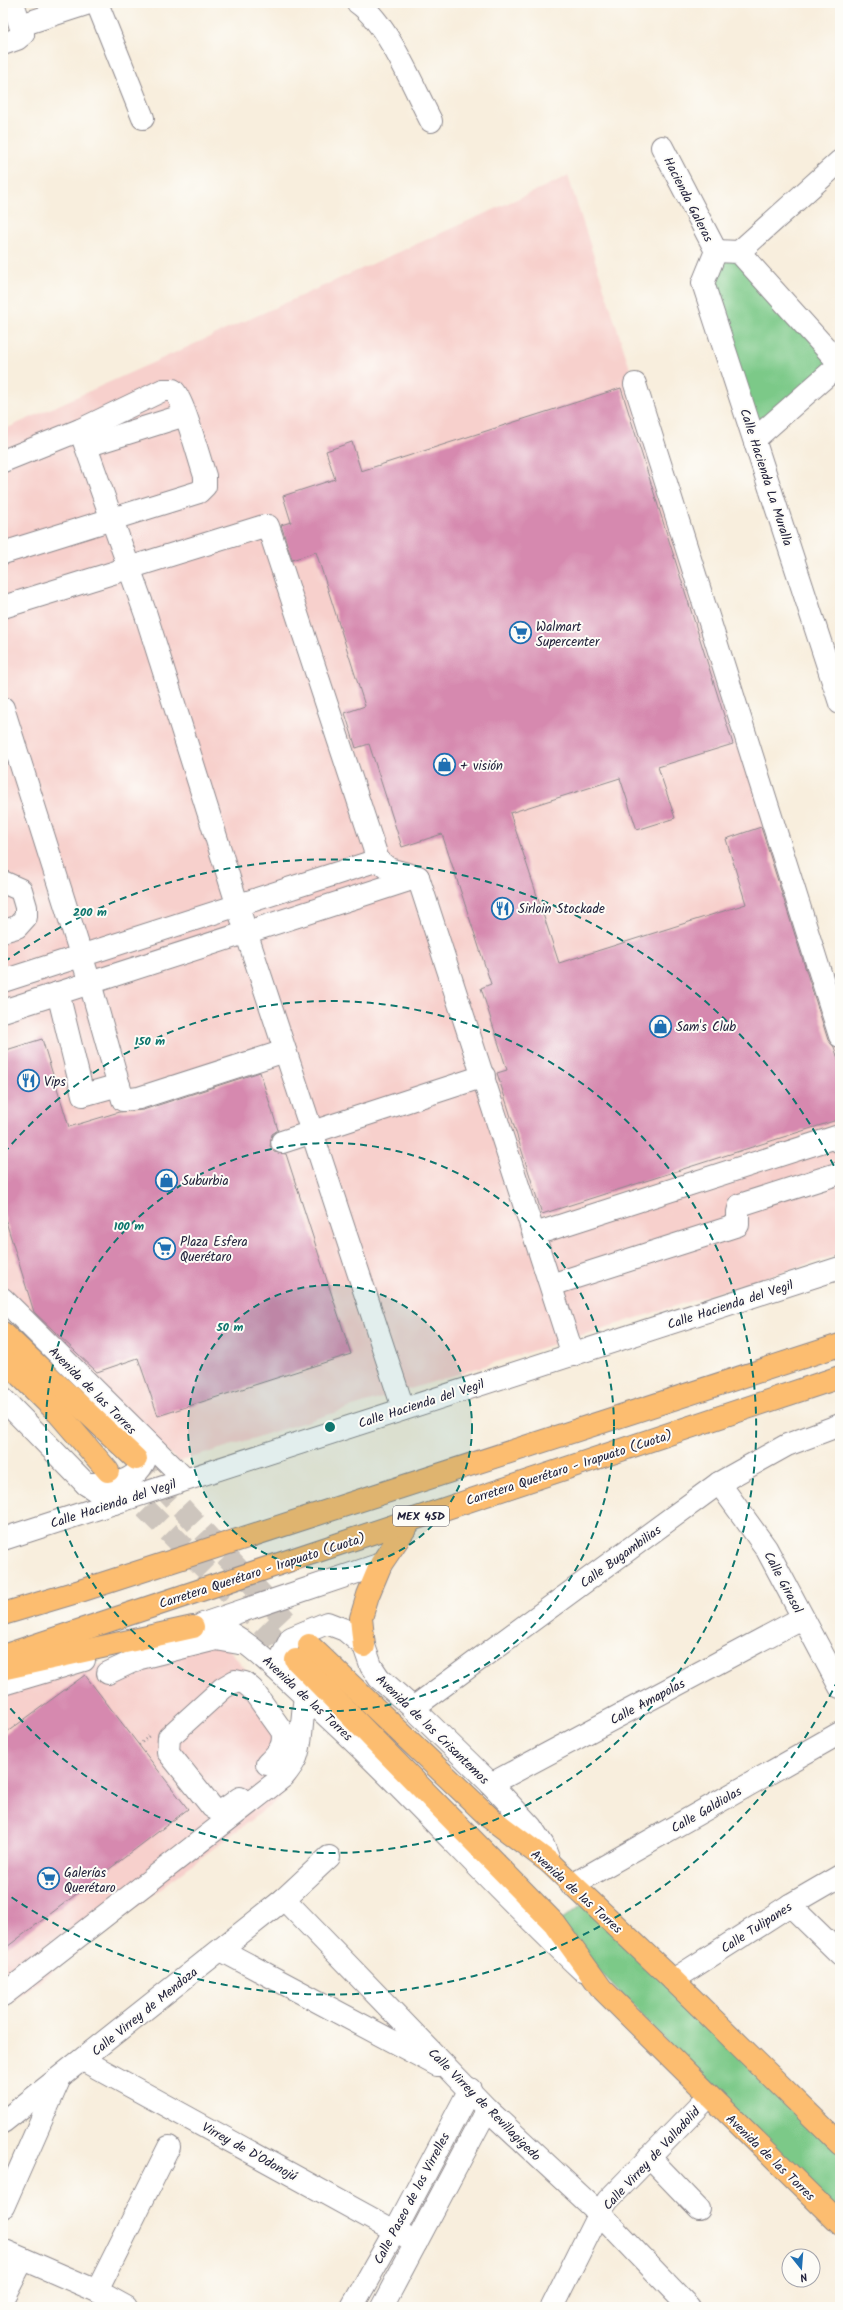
<svg xmlns="http://www.w3.org/2000/svg" width="843" height="2310" font-family="Kalam,sans-serif">
  <rect width="100%" height="100%" fill="#fdfcf7"/>
  <filter id="ink" filterUnits="userSpaceOnUse"><feTurbulence type="fractalNoise" baseFrequency=".025" numOctaves="2"/><feDisplacementMap in="SourceGraphic" scale="8" xChannelSelector="R" yChannelSelector="G"/><feConvolveMatrix kernelMatrix="1 2 1 2 8 2 1 2 1" color-interpolation-filters="sRGB"/></filter>
  <filter id="wash" filterUnits="userSpaceOnUse"><feTurbulence type="fractalNoise" baseFrequency=".012" numOctaves="4" result="noise"/><feDisplacementMap in="SourceGraphic" scale="16" xChannelSelector="R" yChannelSelector="G"/><feGaussianBlur stdDeviation="0.9" result="paint"/><feColorMatrix in="noise" values="0 0 0 0 0 0 0 0 0 0 0 0 0 0 0 0 0 1.4 0 .05"/><feComposite in="paint" operator="in"/></filter>
  <g filter="url(#wash)">
    <rect width="100%" height="100%" fill="#f8eedd"/>
    <g fill="#f7d0cc">
      <polygon points="568,176 840,1021 840,1254 178,1462 28,1314 3,1285 3,430"/>
      <polygon points="214,1631 282,1714 297,1769 280,1798 3,2008 3,1693"/>
    </g>
    <g fill="#7cc988" stroke="#4f7662">
      <polygon points="716,251 739,252 840,364 755,439 703,283"/>
      <polygon points="589,1900 840,2144 840,2224 555,1924"/>
    </g>
    <g id="blocks">
      <g fill="#d689af">
        <polygon points="621,388 733,744 658,767 675,818 637,830 620,778 510,813 559,963 746,904 726,839 761,827 828,1040 834,1047 840,1064 840,1119 542,1214 497,1073 507,1070 481,988 491,984 442,834 402,847 369,744 356,748 345,713 365,706 316,552 292,560 281,525 291,522 283,496 335,479 326,451 352,442 361,471"/>
        <polygon points="42,1039 69,1127 119,1112 143,1110 260,1072 278,1130 272,1134 270,1146 274,1152 286,1154 351,1354 158,1416 138,1358 97,1372 34,1312 3,1212 3,1051"/>
        <polygon points="85,1675 188,1809 3,1950 3,1735"/>
      </g>
    </g>
  </g>
  <g filter="url(#ink)">
    <use href="#blocks" fill-opacity="0" stroke="#8d888c" stroke-width="1"/>
    <g fill="none" stroke-linecap="round" stroke-linejoin="round">
      <g stroke="#cdc5bd" stroke-width="22" stroke-dasharray="22 11" stroke-linecap="butt">
        <polyline points="136,1459 309,1645"/>
        <polyline points="122,1485 296,1660"/>
      </g>
      <defs>
        <g id="minor">
          <polyline points="97,3 143,118"/>
          <path d="M358,3C388,24 414,88 431,121"/>
          <polyline points="21,25 89,3"/>
          <polyline points="3,44 17,39 23,34 13,3"/>
          <polyline points="662,147 716,251"/>
          <polyline points="716,251 703,283 840,703"/>
          <polyline points="716,251 739,252 840,364 755,439"/>
          <polyline points="739,252 840,161"/>
          <polyline points="635,384 840,1036"/>
          <polyline points="80,430 146,615 246,932 403,1408"/>
          <polyline points="86,446 185,415"/>
          <path d="M3,461L80,430L163,390H173C183,397 199,459 205,476V486L199,492L3,553"/>
          <polyline points="3,607 264,526 268,526 378,860"/>
          <polyline points="3,708 90,983 123,1100 139,1098 285,1051"/>
          <polyline points="3,882 21,890 26,907 26,917 17,927 3,931"/>
          <polyline points="3,981 378,860 389,869 418,877 573,1355"/>
          <polyline points="58,993 83,1095 119,1085"/>
          <polyline points="3,1011 418,877"/>
          <polyline points="282,1142 484,1076"/>
          <polyline points="535,1234 836,1137 840,1142"/>
          <polyline points="551,1285 738,1225 738,1212 740,1205 840,1173"/>
          <polyline points="3,1299 185,1479"/>
          <polyline points="3,1399 86,1484 114,1503"/>
          <polyline points="719,1483 766,1548 840,1687"/>
          <path d="M86,1484C120,1484 141,1483 150,1446"/>
          <polyline points="3,1539 840,1268"/>
          <path d="M210,1623C250,1639 275,1670 307,1698C403,1784 488,1882 582,1970"/>
          <polyline points="203,1624 381,1564"/>
          <polyline points="276,1669 291,1638 327,1623 345,1630 364,1646 371,1666 379,1678 413,1708 491,1784 531,1827 543,1845 550,1863"/>
          <polyline points="108,1673 140,1658 216,1639 239,1643"/>
          <polyline points="3,1684 84,1660"/>
          <polyline points="413,1708 719,1483 787,1445 840,1425"/>
          <polyline points="491,1784 802,1618"/>
          <path d="M240,1798C231,1804 222,1815 212,1807L168,1752L169,1737L223,1688L235,1681L245,1683L252,1689L282,1731C286,1746 277,1754 267,1764"/>
          <polyline points="572,1885 840,1733"/>
          <polyline points="284,1899 487,2109 599,2213 689,2307"/>
          <polyline points="790,1905 840,1954"/>
          <polyline points="221,1950 437,2065"/>
          <polyline points="673,1980 790,1905 840,1876"/>
          <path d="M3,1995L284,1776C288,1771 292,1766 295,1760C302,1746 302,1714 305,1697"/>
          <polyline points="83,2060 416,2243"/>
          <polyline points="3,2122 284,1899 329,1857"/>
          <polyline points="649,2157 699,2209"/>
          <polyline points="3,2207 59,2080"/>
          <polyline points="3,2250 97,2291 126,2307"/>
          <polyline points="97,2291 169,2147"/>
          <polyline points="3,2298 23,2259"/>
          <polyline points="352,2307 395,2231 470,2089"/>
          <polyline points="382,2307 487,2109"/>
          <polyline points="552,2307 599,2213 608,2200 709,2096"/>
        </g>
        <g id="major">
          <polyline points="3,1333 136,1459"/>
          <polyline points="3,1359 59,1414 108,1471"/>
          <polyline points="309,1645 490,1818 550,1863 673,1980 840,2144"/>
          <polyline points="296,1660 555,1924 601,1988 840,2224"/>
        </g>
        <g id="highway">
          <polyline points="3,1614 80,1591 840,1345"/>
          <polyline points="364,1646 361,1618 368,1595 381,1564 411,1520"/>
          <polyline points="3,1656 840,1377"/>
          <polyline points="6,1668 193,1627"/>
        </g>
      </defs>
      <use href="#minor" stroke="#8d888c" stroke-width="24"/>
      <use href="#major" stroke="#8d888c" stroke-width="24"/>
      <use href="#highway" stroke="#8d888c" stroke-width="24"/>
      <polyline stroke="#8d888c" stroke-width="2.5" stroke-dasharray="1 3" stroke-linecap="butt" points="139,1745 149,1736"/>
      <use href="#minor" stroke="#fff" stroke-width="22"/>
      <use href="#major" stroke="#fcbd6f" stroke-width="22"/>
      <use href="#highway" stroke="#fcbd6f" stroke-width="22"/>
    </g>
  </g>
  <circle cx="330" cy="1427" r="142" fill="#0f766e" fill-opacity=".12"/>
  <g fill="none" stroke="#0f766e" stroke-width="2" stroke-dasharray="7 5">
    <circle cx="330" cy="1427" r="142"/>
    <circle cx="330" cy="1427" r="284"/>
    <path d="M4 1153A426 426 0 1 1 4 1701"/>
    <path d="M838 1680A568 568 0 0 1 4 1892M4 962A568 568 0 0 1 838 1174"/>
  </g>
  <defs>
    <symbol id="supermarket-ring" viewBox="-11 -11 22 22"><circle r="9.5" fill="#fdfcf7" stroke="#1f6fb2" stroke-width="1.5"/><path d="M-6-5.5h2.5l.6 2H6L4.5 2H-2.5L-4.4-4H-6ZM-1.5 3.2a1.3 1.3 0 1 0 .1 0ZM3 3.2a1.3 1.3 0 1 0 .1 0Z" fill="#1f6fb2"/></symbol>
    <symbol id="shop-ring" viewBox="-11 -11 22 22"><circle r="9.5" fill="#fdfcf7" stroke="#1f6fb2" stroke-width="1.5"/><path d="M-5-2.5h2.3a2.7 3.5 0 0 1 5.4 0H5L5.5 6h-11ZM-1.5-2.5h3a1.5 2.3 0 0 0-3 0Z" fill="#1f6fb2"/></symbol>
    <symbol id="restaurant-ring" viewBox="-11 -11 22 22"><circle r="9.5" fill="#fdfcf7" stroke="#1f6fb2" stroke-width="1.5"/><path d="M-5-6h1v4h1v-4h1v4h1v-4h1v5L-1.5 .5V6h-2V.5L-5-1ZM5-6V6H3V1.5H1.5Q1.5-4 5-6Z" fill="#1f6fb2"/></symbol>
  </defs>
  <g fill-rule="evenodd">
    <use href="#supermarket-ring" x="508" y="620" width="25" height="25"/>
    <use href="#shop-ring" x="432" y="752" width="25" height="25"/>
    <use href="#restaurant-ring" x="490" y="896" width="25" height="25"/>
    <use href="#shop-ring" x="648" y="1014" width="25" height="25"/>
    <use href="#restaurant-ring" x="16" y="1068" width="25" height="25"/>
    <use href="#shop-ring" x="154" y="1168" width="25" height="25"/>
    <use href="#supermarket-ring" x="152" y="1236" width="25" height="25"/>
    <use href="#supermarket-ring" x="36" y="1866" width="25" height="25"/>
  </g>
  <g text-anchor="middle" stroke-width="4" stroke-linejoin="round" paint-order="stroke">
    <rect fill="#fdfcf7" stroke="#646373" stroke-width="1" x="393" y="1506" width="56" height="20" rx="3"/>
    <g font-size="12" font-weight="bold" fill="#22223b">
      <text x="421" y="1520">MEX 45D</text>
    </g>
    <g font-size="13" fill="#22223b" stroke="#fdfcf7">
      <text transform="translate(689 199) rotate(63)" y="5">Hacienda Galeras</text>
      <text transform="translate(767 477) rotate(72)" y="5">Calle Hacienda La Muralla</text>
      <text transform="translate(730 1304) rotate(-18)" y="5">Calle Hacienda del Vegil</text>
      <text transform="translate(93 1390) rotate(45)" y="5">Avenida de las Torres</text>
      <text transform="translate(421 1403) rotate(-18)" y="5">Calle Hacienda del Vegil</text>
      <text transform="translate(569 1467) rotate(-18)" y="5">Carretera Querétaro - Irapuato (Cuota)</text>
      <text transform="translate(113 1503) rotate(-18)" y="5">Calle Hacienda del Vegil</text>
      <text transform="translate(620 1556) rotate(-36)" y="5">Calle Bugambilias</text>
      <text transform="translate(262 1570) rotate(-18)" y="5">Carretera Querétaro - Irapuato (Cuota)</text>
      <text transform="translate(784 1582) rotate(62)" y="5">Calle Girasol</text>
      <text transform="translate(308 1698) rotate(43)" y="5">Avenida de las Torres</text>
      <text transform="translate(647 1701) rotate(-28)" y="5">Calle Amapolas</text>
      <text transform="translate(433 1729) rotate(44)" y="5">Avenida de los Crisantemos</text>
      <text transform="translate(706 1809) rotate(-30)" y="5">Calle Galdiolas</text>
      <text transform="translate(577 1891) rotate(42)" y="5">Avenida de las Torres</text>
      <text transform="translate(756 1927) rotate(-33)" y="5">Calle Tulipanes</text>
      <text transform="translate(144 2011) rotate(-39)" y="5">Calle Virrey de Mendoza</text>
      <text transform="translate(485 2104) rotate(45)" y="5">Calle Virrey de Revillagigedo</text>
      <text transform="translate(250 2151) rotate(29)" y="5">Virrey de D'Odonojú</text>
      <text transform="translate(771 2157) rotate(44)" y="5">Avenida de las Torres</text>
      <text transform="translate(651 2158) rotate(-47)" y="5">Calle Virrey de Valladolid</text>
      <text transform="translate(411 2198) rotate(-62)" y="5">Calle Paseo de los Virrelles</text>
    </g>
    <g font-size="13" fill="#22223b" stroke="#fdfcf7" text-anchor="start">
      <text x="536" y="631">Walmart<tspan x="536" dy="15">Supercenter</tspan></text>
      <text x="460" y="770">+ visión</text>
      <text x="518" y="913">Sirloin Stockade</text>
      <text x="676" y="1031">Sam's Club</text>
      <text x="44" y="1086">Vips</text>
      <text x="182" y="1185">Suburbia</text>
      <text x="180" y="1246">Plaza Esfera<tspan x="180" dy="15">Querétaro</tspan></text>
      <text x="64" y="1877">Galerías<tspan x="64" dy="15">Querétaro</tspan></text>
    </g>
  </g>
  <circle cx="330" cy="1427" r="6" fill="#0f766e" stroke="#fdfcf7" stroke-width="2"/>
  <g font-size="12" text-anchor="middle" font-weight="bold" fill="#0f766e" stroke="#fdfcf7" stroke-width="4" stroke-linejoin="round" paint-order="stroke">
    <text x="90" y="916">200 m</text>
    <text x="150" y="1045">150 m</text>
    <text x="129" y="1230">100 m</text>
    <text x="230" y="1331">50 m</text>
  </g>
  <rect width="843" height="2310" fill="none" stroke="#fdfcf7" stroke-width="16"/>
  <g transform="translate(801 2268) rotate(163)"><circle r="19" fill="#fdfcf7" stroke="#a5a5ac"/>
  <path d="M0-3L7 15L0 10L-7 15Z" fill="#1f6fb2"/>
  <text y="-6" font-size="11" font-weight="bold" text-anchor="middle" fill="#22223b">N</text>
  </g>
</svg>
